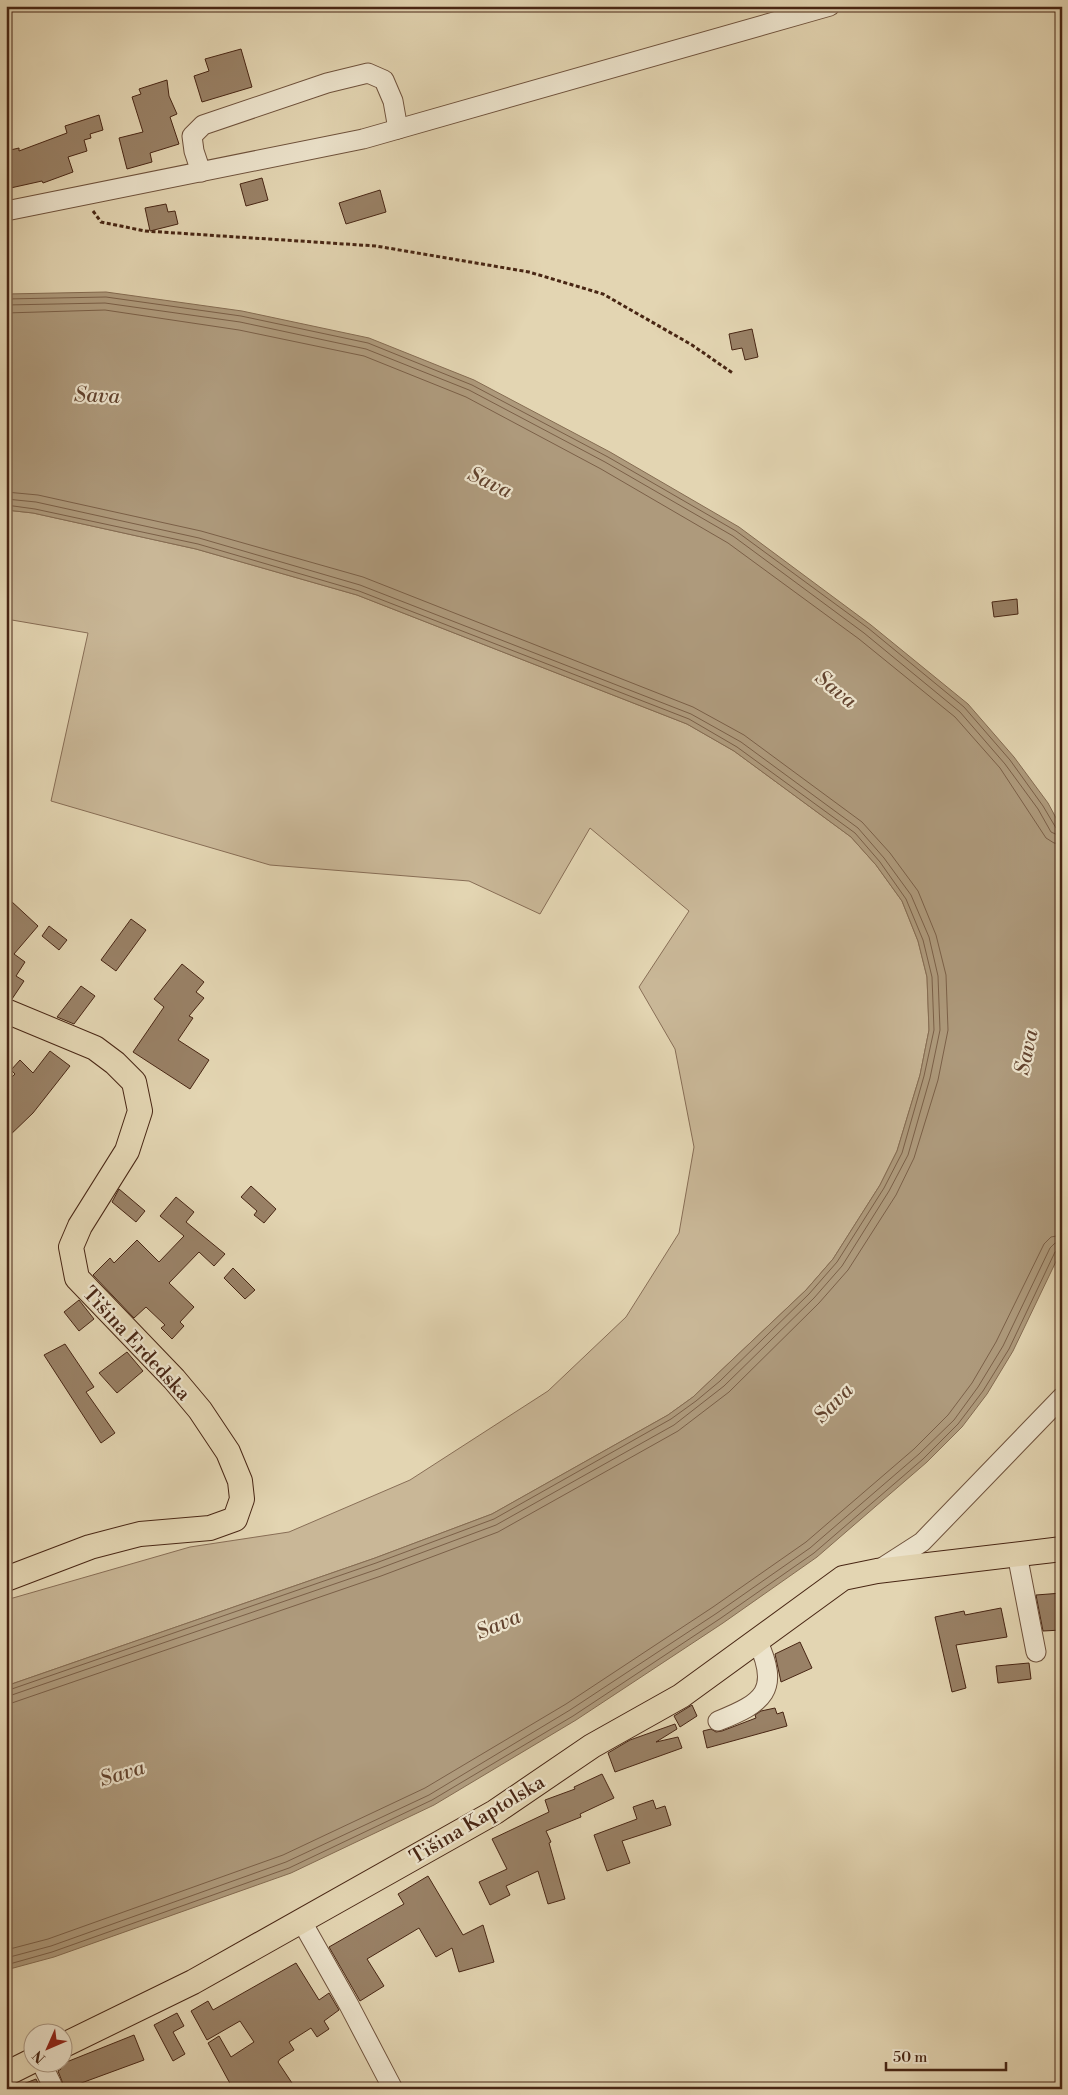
<svg xmlns="http://www.w3.org/2000/svg" width="1068" height="2095" font-family="'Libre Bodoni',serif">
  <rect width="100%" height="100%" fill="#e3d5b2"/>
  <filter id="stains"><feTurbulence type="fractalNoise" baseFrequency=".004" numOctaves="4"/><feColorMatrix values="0 0 0 0 .2 0 0 0 0 .09 0 0 0 0 .02 0 0 0 .5 -.17"/></filter>
  <radialGradient id="worn" r=".72"><stop offset=".6" stop-color="#630" stop-opacity="0"/><stop offset="1" stop-color="#630" stop-opacity=".3"/></radialGradient>
  <polygon fill="#c9b797" stroke="#886e56" points="6,510 33,513 196,549 357,595 687,724 734,751 851,837 876,865 902,901 918,941 927,977 929,1030 920,1075 897,1151 880,1185 833,1259 806,1290 693,1397 668,1415 492,1514 375,1558 6,1686 6,1600 190,1547 289,1532 410,1480 548,1391 626,1317 679,1233 694,1147 675,1049 639,987 689,911 590,828 540,914 469,881 270,865 51,801 88,633 6,619"/>
  <polygon fill="#ae9a7c" stroke="#856c52" points="106,292 242,311 369,338 474,380 610,452 739,527 871,625 968,704 1014,757 1048,803 1062,829 1062,1249 1013,1351 987,1394 962,1427 927,1462 817,1557 723,1623 576,1720 434,1805 291,1873 54,1957 6,1970 6,1686 375,1558 492,1514 668,1415 693,1397 806,1290 833,1259 880,1185 897,1151 920,1075 929,1030 927,977 918,941 902,901 876,865 851,837 734,751 687,724 357,595 196,549 33,513 6,510 6,294"/>
  <g fill="none" stroke-linecap="round" stroke-linejoin="round">
    <g stroke="#7b6048" stroke-width="1">
      <polyline points="6,299 106,297 241,316 368,343 472,385 608,457 736,531 868,628 964,707 1010,760 1043,806 1056,828 1062,830"/>
      <polyline points="6,305 105,303 240,322 366,349 469,390 605,462 733,536 864,633 960,712 1005,764 1038,809 1051,832 1062,837"/>
      <polyline points="6,313 105,310 239,330 364,356 466,397 601,469 728,543 859,639 955,717 1000,768 1046,838 1054,843 1062,844"/>
      <polyline points="6,492 38,495 201,531 363,577 693,707 744,735 862,822 890,853 918,891 936,935 946,975 948,1030 938,1080 914,1158 896,1195 848,1270 819,1303 729,1392 678,1431 498,1532 381,1576 6,1705"/>
      <polyline points="6,499 36,502 199,538 360,585 691,714 741,742 858,828 884,858 911,895 929,937 938,976 940,1030 930,1078 908,1155 889,1191 842,1266 814,1298 724,1386 674,1425 496,1525 378,1569 6,1697"/>
      <polyline points="6,505 35,509 198,544 359,591 689,719 737,747 855,833 880,862 906,899 923,940 932,977 934,1030 924,1076 902,1153 884,1188 837,1262 809,1294 720,1381 696,1401 671,1419 494,1519 376,1563 6,1691"/>
      <polyline points="6,1950 48,1939 283,1855 425,1788 566,1704 713,1607 806,1542 914,1449 948,1415 972,1383 996,1342 1044,1244 1051,1237 1062,1235"/>
      <polyline points="6,1958 51,1946 286,1862 429,1795 570,1710 717,1613 810,1548 919,1454 954,1420 978,1387 1003,1346 1050,1248 1055,1243 1062,1242"/>
      <polyline points="6,1965 52,1952 289,1868 432,1800 573,1716 721,1618 814,1553 923,1459 958,1424 983,1391 1009,1349 1055,1252 1062,1249"/>
    </g>
  </g>
  <g fill="#998166" stroke="#482614">
    <polygon points="241,49 252,87 202,102 194,76 209,71 205,59"/>
    <polygon points="167,80 169,96 177,114 170,117 179,144 150,153 152,162 127,169 119,138 143,132 132,97 141,94 139,89"/>
    <polygon points="99,115 103,130 90,134 91,138 84,140 87,151 68,157 73,172 43,183 42,181 6,189 6,151 19,148 19,151 67,133 65,126"/>
    <polygon points="262,178 268,200 246,206 240,184"/>
    <polygon points="380,190 386,212 346,224 339,203"/>
    <polygon points="166,204 168,212 175,211 178,224 150,231 145,208"/>
    <polygon points="752,329 758,357 745,360 742,348 732,350 729,334"/>
    <polygon points="1017,599 1018,614 994,617 992,602"/>
    <polygon points="11,901 38,926 14,954 25,962 16,976 24,981 12,999 6,998 6,907"/>
    <polygon points="131,919 146,930 116,971 101,960"/>
    <polygon points="49,926 67,940 59,950 42,936"/>
    <polygon points="182,964 204,982 196,992 204,998 189,1016 193,1018 178,1040 209,1060 190,1089 133,1052 164,1007 154,999"/>
    <polygon points="81,986 95,996 74,1024 57,1017"/>
    <polygon points="50,1051 70,1066 33,1113 6,1139 6,1083 15,1074 11,1070 20,1060 33,1073"/>
    <polygon points="251,1186 276,1209 264,1223 254,1215 257,1211 241,1197"/>
    <polygon points="119,1189 145,1211 136,1222 112,1202"/>
    <polygon points="176,1197 194,1212 186,1222 225,1254 214,1266 199,1252 169,1283 194,1307 180,1322 184,1326 172,1339 161,1328 165,1325 146,1307 134,1318 93,1275 110,1258 114,1263 137,1240 159,1262 184,1236 160,1216"/>
    <polygon points="233,1268 255,1290 245,1299 224,1278"/>
    <polygon points="79,1300 94,1319 79,1331 64,1312"/>
    <polygon points="65,1344 94,1387 86,1392 115,1433 101,1443 44,1355"/>
    <polygon points="127,1352 143,1371 117,1393 99,1373"/>
    <polygon points="1062,1593 1062,1630 1043,1631 1036,1595"/>
    <polygon points="1001,1608 1007,1637 956,1645 966,1688 952,1692 935,1617 964,1611 965,1615"/>
    <polygon points="800,1642 812,1668 781,1682 775,1654"/>
    <polygon points="1029,1663 1031,1679 998,1683 996,1666"/>
    <polygon points="692,1705 697,1716 680,1727 674,1716"/>
    <polygon points="775,1708 777,1714 783,1712 787,1726 707,1748 703,1731 711,1729 716,1732 722,1731 756,1718 755,1715 761,1711"/>
    <polygon points="675,1724 677,1729 656,1742 678,1737 682,1748 615,1772 608,1753 630,1740"/>
    <polygon points="602,1774 614,1798 580,1814 581,1817 546,1831 551,1842 549,1843 565,1899 548,1904 538,1871 506,1886 510,1895 490,1905 479,1882 507,1869 492,1839 549,1812 545,1800 575,1789 574,1787"/>
    <polygon points="653,1800 656,1809 665,1806 671,1825 622,1841 630,1863 607,1871 594,1835 637,1819 633,1807"/>
    <polygon points="428,1876 463,1935 483,1925 494,1962 459,1972 452,1948 436,1957 419,1928 367,1959 384,1986 360,2001 329,1947 404,1904 398,1894"/>
    <polygon points="296,1963 319,2000 329,1993 339,2010 324,2021 329,2029 317,2037 311,2028 289,2042 294,2050 280,2059 278,2062 296,2089 233,2089 208,2043 219,2036 231,2057 254,2042 240,2021 207,2040 191,2011 208,2001 213,2010"/>
    <polygon points="177,2013 184,2026 173,2032 185,2054 173,2061 154,2025"/>
    <polygon points="134,2035 144,2060 65,2089 58,2071 61,2069 59,2065"/>
    <polygon points="36,2079 41,2089 13,2089 13,2088"/>
  </g>
  <g fill="none" stroke-linecap="round" stroke-linejoin="round">
    <defs>
      <g id="minor">
        <polyline points="201,172 194,151 192,136 203,125 327,83 368,73 384,80 393,101 398,129"/>
        <polyline points="6,211 363,139 830,6"/>
        <polyline points="1017,1554 1036,1652"/>
        <polyline points="880,1569 922,1542 1062,1397"/>
        <path d="M718,1721C763,1703 781,1691 757,1640"/>
        <polyline points="302,1922 349,2005 393,2089"/>
        <polyline points="41,2062 54,2089"/>
      </g>
      <g id="major">
        <polyline points="6,1011 95,1048 115,1063 134,1082 140,1111 127,1151 80,1226 71,1247 77,1278 174,1379 200,1410 228,1452 240,1481 242,1499 235,1519 210,1528 140,1534 90,1547 6,1579"/>
        <polyline points="62,2046 193,1982 495,1812 592,1746 681,1696 843,1578 877,1571 1062,1549"/>
        <polyline points="6,2074 32,2061"/>
      </g>
    </defs>
    <use href="#minor" stroke="#6f523c" stroke-width="21"/>
    <use href="#major" stroke="#482614" stroke-width="26"/>
    <polyline stroke="#482614" stroke-width="3" stroke-dasharray="4 2.5" stroke-linecap="butt" points="93,211 101,222 145,231 376,246 529,272 603,294 692,345 734,374"/>
    <use href="#minor" stroke="#ede4cd" stroke-width="19"/>
    <use href="#major" stroke="#e3d5b2" stroke-width="24"/>
  </g>
  <g text-anchor="middle" stroke-width="4.5" stroke-linejoin="round" paint-order="stroke">
    <g font-size="20" fill="#482614" stroke="#ede4cd">
      <text transform="translate(137 1343) rotate(47)" y="7">Tišina Erdedska</text>
      <text transform="translate(477 1819) rotate(-31)" y="7">Tišina Kaptolska</text>
    </g>
    <g font-size="21" font-style="italic" fill="#62432e" stroke="#ede4cd">
      <text transform="translate(97 395) rotate(2)" y="7">Sava</text>
      <text transform="translate(490 482) rotate(25)" y="7">Sava</text>
      <text transform="translate(836 689) rotate(39)" y="7">Sava</text>
      <text transform="translate(1026 1052) rotate(-78)" y="7">Sava</text>
      <text transform="translate(833 1403) rotate(-46)" y="7">Sava</text>
      <text transform="translate(498 1624) rotate(-23)" y="7">Sava</text>
      <text transform="translate(122 1773) rotate(-17)" y="7">Sava</text>
    </g>
  </g>
  <rect width="1068" height="2095" fill="none" stroke="#e3d5b2" stroke-width="25"/>
  <rect x="8" y="8" width="1053" height="2080" fill="none" stroke="#482614" stroke-width="2.5"/>
  <rect x="12" y="12" width="1043" height="2070" fill="none" stroke="#482614"/>
  <g transform="translate(48 2048) rotate(225)"><circle r="24" fill="#ede4cd" stroke="#ab9883"/>
  <path d="M0-4L9 19L0 12L-9 19Z" fill="#8f2418"/>
  <text y="-8" font-size="14" font-weight="bold" text-anchor="middle" fill="#482614">N</text>
  </g>
  <path d="M886 2062v8h120v-8" fill="none" stroke="#482614" stroke-width="2.5"/>
  <text x="893" y="2062" font-size="15" fill="#482614" stroke="#ede4cd" stroke-width="4" paint-order="stroke">50 m</text>
  <rect width="100%" height="100%" filter="url(#stains)"/>
  <rect width="100%" height="100%" fill="url(#worn)"/>
</svg>
